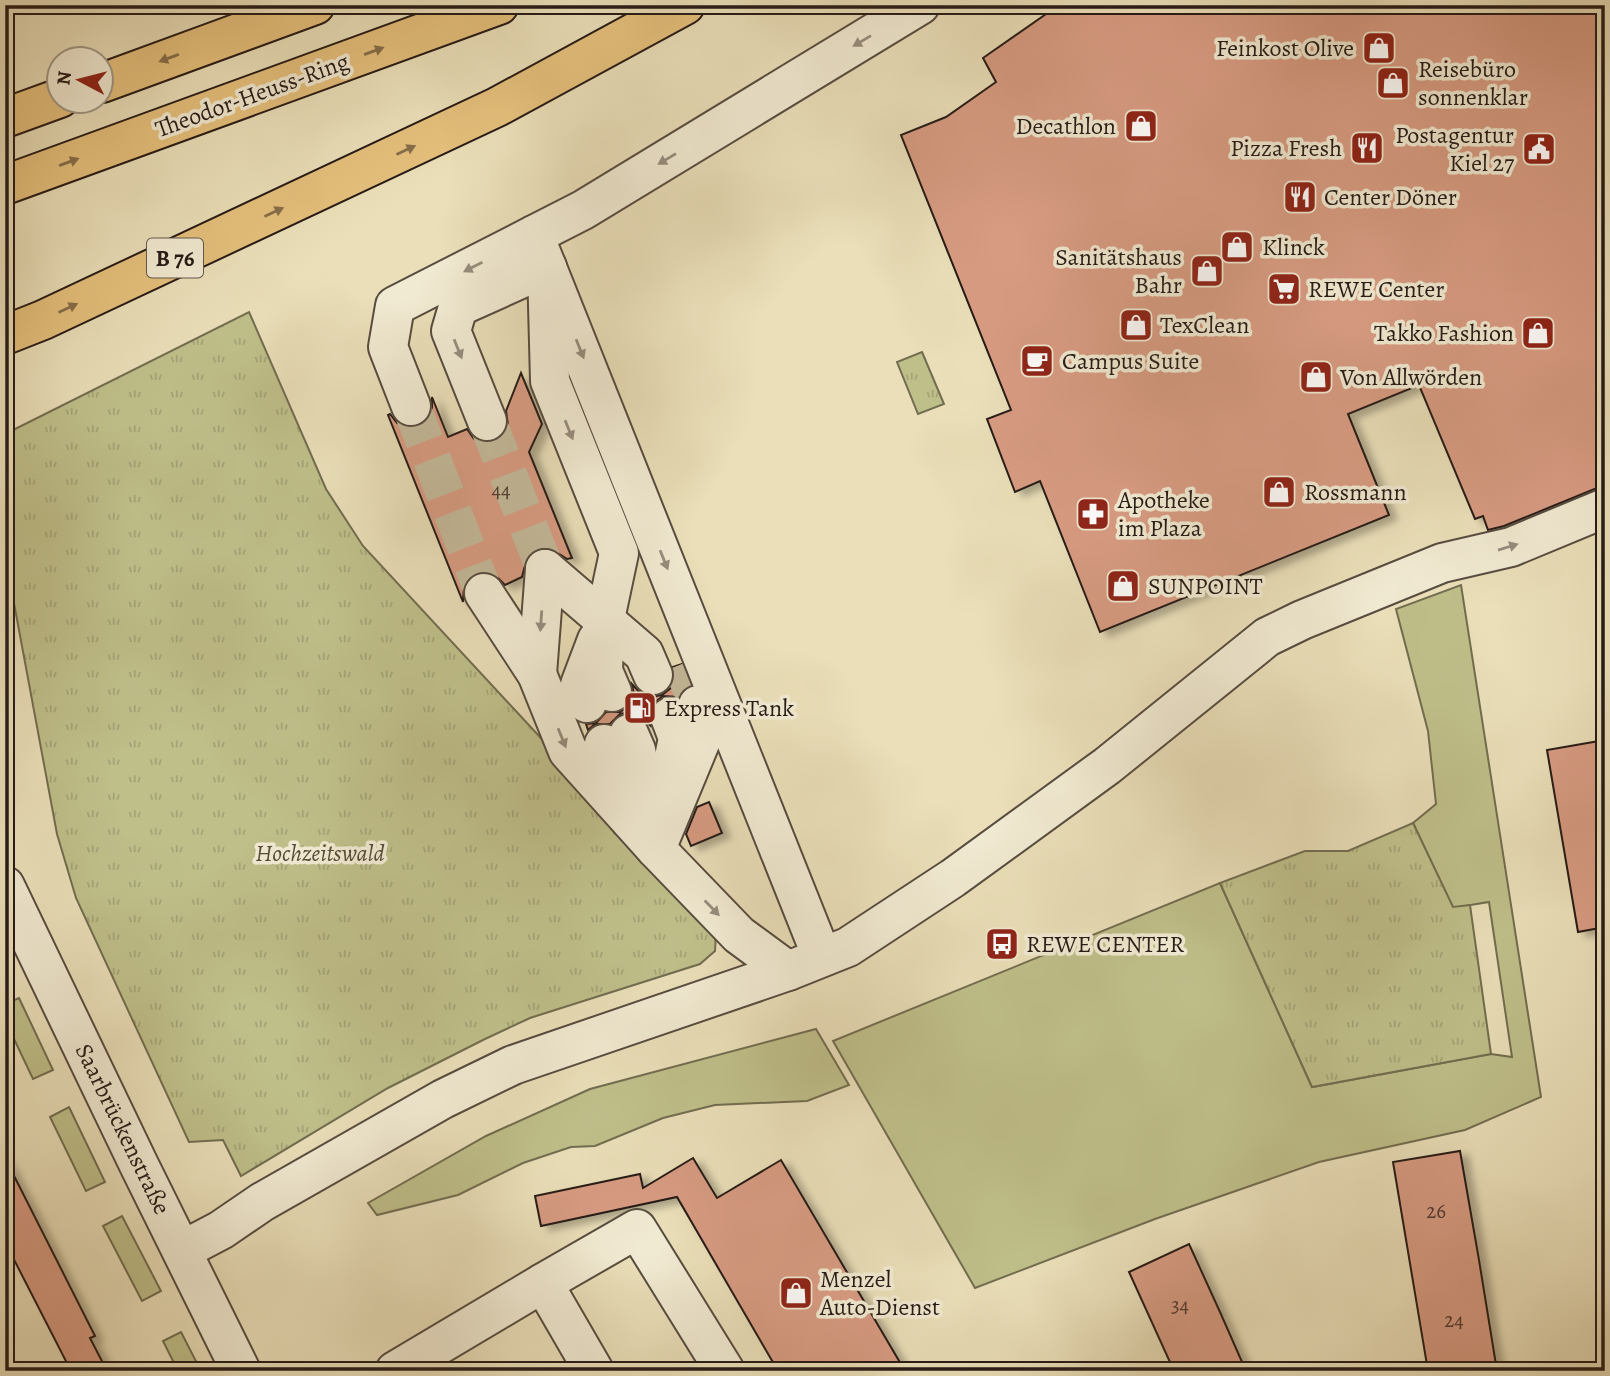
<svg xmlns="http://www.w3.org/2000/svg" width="1610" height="1376" font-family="Alegreya,serif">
  <defs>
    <pattern id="park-tufts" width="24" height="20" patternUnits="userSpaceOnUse" patternTransform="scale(1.75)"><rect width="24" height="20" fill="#bfbf8a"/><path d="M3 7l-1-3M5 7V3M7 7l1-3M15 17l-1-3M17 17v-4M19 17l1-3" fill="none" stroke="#a4a476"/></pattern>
    <filter id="shadow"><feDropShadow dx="8" dy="4.5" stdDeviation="3.5" flood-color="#0004"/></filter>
  </defs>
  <rect width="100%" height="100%" fill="#eadfb9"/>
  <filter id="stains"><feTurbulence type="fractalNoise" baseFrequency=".00286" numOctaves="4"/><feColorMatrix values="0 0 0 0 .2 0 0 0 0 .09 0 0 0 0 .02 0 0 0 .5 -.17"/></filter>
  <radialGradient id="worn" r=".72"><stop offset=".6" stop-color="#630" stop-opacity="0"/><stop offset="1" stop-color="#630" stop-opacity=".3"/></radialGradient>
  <g fill="#bfbf8a" stroke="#726d50" stroke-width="2">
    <polygon points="1461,585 1541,1097 1465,1130 1319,1162 1155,1219 975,1288 833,1041 1220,883 1312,1087 1491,1054 1512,1057 1489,902 1453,908 1413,823 1436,804 1428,731 1396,609"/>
    <polygon points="19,998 53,1070 33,1079 5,1020 5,1004"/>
    <polygon points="816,1029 849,1085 807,1101 715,1105 663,1118 595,1146 571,1147 523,1163 458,1195 377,1215 368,1203 486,1136 590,1089"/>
    <polygon points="69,1107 105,1182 86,1191 50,1117"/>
    <polygon points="122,1216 161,1291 142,1301 103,1226"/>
    <polygon points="181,1332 201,1371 178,1371 163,1341"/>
  </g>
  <g fill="url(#park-tufts)" stroke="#726d50" stroke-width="2">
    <polygon points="249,312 326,489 363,546 564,763 716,933 715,951 700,964 530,1018 485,1039 388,1088 241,1176 223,1140 189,1142 76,898 57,834 5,555 5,447 13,430"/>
    <polygon points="922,352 944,404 918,414 897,362"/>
    <polygon points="1413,823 1453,907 1470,905 1491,1054 1312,1087 1220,883 1305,851 1348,851"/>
  </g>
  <g fill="#d79b82" stroke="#261b17" stroke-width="2" filter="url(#shadow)">
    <polygon points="1059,5 1605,5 1605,487 1597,488 1504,526 1488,530 1483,516 1475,519 1419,385 1348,414 1389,515 1100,632 1040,481 1015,492 987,419 1011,410 901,135 946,117 996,82 983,58"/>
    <polygon points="521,373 542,424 529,452 572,558 567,559 550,548 536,549 527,557 522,577 505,585 493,573 482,571 473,574 464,584 463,602 388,415 390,414 397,423 407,427 420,426 428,419 432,410 432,397 448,437 467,429 474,439 485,443 494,441 504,435 508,425 506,411"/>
    <polygon points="682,664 690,685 681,691 678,697 663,696 654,703 649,713 650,725 641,716 631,712 620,714 610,724 595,724 588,730 586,724 596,723 606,712 620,712 629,706 634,695 632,684 640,693 650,697 662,695 671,688 675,678 673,667"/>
    <polygon points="1605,740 1605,927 1578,932 1547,750"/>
    <polygon points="709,802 722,833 691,846 686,834 697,807"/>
    <polygon points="1460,1151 1479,1260 1497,1371 1428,1371 1393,1162"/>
    <polygon points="5,1158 95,1336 90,1338 107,1371 71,1371 5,1242"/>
    <polygon points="693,1158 717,1198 781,1160 905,1371 778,1371 677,1197 541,1226 535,1196 640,1174 643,1188"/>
    <polygon points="1189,1244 1220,1312 1246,1371 1174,1371 1129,1272"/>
  </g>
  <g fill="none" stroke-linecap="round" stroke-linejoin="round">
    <g stroke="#c3b899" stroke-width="38" stroke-dasharray="38 19" stroke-linecap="butt">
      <polyline points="411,406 484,593"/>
      <polyline points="487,421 545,569"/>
      <polyline points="682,664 698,705"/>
    </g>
    <defs>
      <g id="minor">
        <polyline points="411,406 388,347 395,306 534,235"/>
        <polyline points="487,421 451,331 458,307 547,267 550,381 619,553 605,619 603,671 612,692"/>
        <polyline points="545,569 644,654 653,675"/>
        <polyline points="484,593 537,674 568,751 656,849 739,935 788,971"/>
        <polyline points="537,674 545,569"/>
        <polyline points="587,703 580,685 597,640"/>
        <polyline points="629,734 636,750 655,847"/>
        <polyline points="604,744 632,803"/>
        <polyline points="669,782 678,738 670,717"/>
        <polyline points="656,849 707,726 698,705"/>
        <polyline points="5,886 139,1165 241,1371"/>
        <polyline points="822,957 534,235 583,210 920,5"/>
        <polyline points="183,1250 221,1230 262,1202 443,1099 513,1065 788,971 848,947 953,878 1107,766 1267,637 1302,620 1442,563 1511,547 1605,508"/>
        <polyline points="395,1371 543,1283"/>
        <polyline points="594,1371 543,1283 637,1229 725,1371"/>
      </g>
      <g id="highway">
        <polyline points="102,83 315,5"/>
        <polyline points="5,118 60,98"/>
        <polyline points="5,185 499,5"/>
        <polyline points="5,335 43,320 497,107 685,5"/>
      </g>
    </defs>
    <use href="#minor" stroke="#574c40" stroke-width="42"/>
    <use href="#highway" stroke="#261b17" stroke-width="42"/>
    <use href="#minor" stroke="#f1ead2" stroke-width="38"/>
    <use href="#highway" stroke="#e5c07c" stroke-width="38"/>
  </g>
  <defs><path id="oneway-solid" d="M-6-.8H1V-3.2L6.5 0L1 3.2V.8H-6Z" transform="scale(1.75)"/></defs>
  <g fill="#968d7e">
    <use href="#oneway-solid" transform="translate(862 41) rotate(149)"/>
    <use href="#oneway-solid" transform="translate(667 159) rotate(149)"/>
    <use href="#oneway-solid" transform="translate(473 267) rotate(153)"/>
    <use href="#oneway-solid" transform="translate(458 349) rotate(68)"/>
    <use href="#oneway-solid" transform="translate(580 349) rotate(68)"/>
    <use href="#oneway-solid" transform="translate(569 430) rotate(68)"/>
    <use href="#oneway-solid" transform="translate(1508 547) rotate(-17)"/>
    <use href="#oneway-solid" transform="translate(664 560) rotate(68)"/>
    <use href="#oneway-solid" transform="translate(541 621) rotate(94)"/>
    <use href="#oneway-solid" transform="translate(562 738) rotate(68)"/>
    <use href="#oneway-solid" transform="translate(712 908) rotate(46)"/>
  </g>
  <g fill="#866e4a">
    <use href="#oneway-solid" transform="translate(374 51) rotate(-20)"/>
    <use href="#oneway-solid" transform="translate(169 58) rotate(160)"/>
    <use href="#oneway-solid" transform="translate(406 150) rotate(-25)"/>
    <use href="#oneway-solid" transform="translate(69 162) rotate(-20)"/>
    <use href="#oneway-solid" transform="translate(274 212) rotate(-25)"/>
    <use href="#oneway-solid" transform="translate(68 308) rotate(-25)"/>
  </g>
  <defs>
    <symbol id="shop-square" viewBox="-11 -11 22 22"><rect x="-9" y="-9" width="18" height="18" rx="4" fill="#8f2418" stroke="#f1ead2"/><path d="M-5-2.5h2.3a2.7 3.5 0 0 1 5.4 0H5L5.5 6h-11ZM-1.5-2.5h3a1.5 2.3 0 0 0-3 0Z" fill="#fff"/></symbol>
    <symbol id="restaurant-square" viewBox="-11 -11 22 22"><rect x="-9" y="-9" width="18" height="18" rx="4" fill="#8f2418" stroke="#f1ead2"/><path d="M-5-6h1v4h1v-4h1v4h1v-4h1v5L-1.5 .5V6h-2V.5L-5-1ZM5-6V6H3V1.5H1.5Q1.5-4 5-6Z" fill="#fff"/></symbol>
    <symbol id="civic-square" viewBox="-11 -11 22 22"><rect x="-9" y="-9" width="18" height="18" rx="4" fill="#8f2418" stroke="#f1ead2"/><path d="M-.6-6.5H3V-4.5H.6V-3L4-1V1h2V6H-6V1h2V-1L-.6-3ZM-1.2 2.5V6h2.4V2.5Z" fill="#fff"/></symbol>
    <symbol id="supermarket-square" viewBox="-11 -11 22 22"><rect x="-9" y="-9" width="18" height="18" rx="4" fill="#8f2418" stroke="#f1ead2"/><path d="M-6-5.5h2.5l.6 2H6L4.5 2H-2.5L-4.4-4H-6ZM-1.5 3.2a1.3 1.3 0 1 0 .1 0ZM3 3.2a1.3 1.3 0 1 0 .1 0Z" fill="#fff"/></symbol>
    <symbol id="cafe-square" viewBox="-11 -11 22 22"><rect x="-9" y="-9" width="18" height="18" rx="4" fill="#8f2418" stroke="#f1ead2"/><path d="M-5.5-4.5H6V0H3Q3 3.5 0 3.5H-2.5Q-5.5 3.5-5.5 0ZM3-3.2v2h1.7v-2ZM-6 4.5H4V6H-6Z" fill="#fff"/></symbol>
    <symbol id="pharmacy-square" viewBox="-11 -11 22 22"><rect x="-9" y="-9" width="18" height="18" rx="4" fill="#8f2418" stroke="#f1ead2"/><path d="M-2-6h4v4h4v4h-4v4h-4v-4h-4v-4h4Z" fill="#fff"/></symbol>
    <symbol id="fuel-square" viewBox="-11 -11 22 22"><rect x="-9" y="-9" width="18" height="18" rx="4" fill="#8f2418" stroke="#f1ead2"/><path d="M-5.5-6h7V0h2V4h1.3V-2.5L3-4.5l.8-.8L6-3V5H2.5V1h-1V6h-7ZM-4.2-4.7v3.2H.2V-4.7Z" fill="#fff"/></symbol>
    <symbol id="bus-square" viewBox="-11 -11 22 22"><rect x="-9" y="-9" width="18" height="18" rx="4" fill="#8f2418" stroke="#f1ead2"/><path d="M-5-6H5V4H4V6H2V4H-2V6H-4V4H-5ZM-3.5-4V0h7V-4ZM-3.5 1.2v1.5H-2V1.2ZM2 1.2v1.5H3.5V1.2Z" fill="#fff"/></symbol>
  </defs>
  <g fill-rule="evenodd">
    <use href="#shop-square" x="1360" y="29" width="38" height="38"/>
    <use href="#shop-square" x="1374" y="64" width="38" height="38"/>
    <use href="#shop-square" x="1122" y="107" width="38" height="38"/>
    <use href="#restaurant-square" x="1348" y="129" width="38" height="38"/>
    <use href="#civic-square" x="1520" y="130" width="38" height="38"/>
    <use href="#restaurant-square" x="1281" y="178" width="38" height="38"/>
    <use href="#shop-square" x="1218" y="228" width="38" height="38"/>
    <use href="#shop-square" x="1188" y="252" width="38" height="38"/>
    <use href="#supermarket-square" x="1265" y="270" width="38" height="38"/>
    <use href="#shop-square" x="1117" y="306" width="38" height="38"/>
    <use href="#shop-square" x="1519" y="314" width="38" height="38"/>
    <use href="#cafe-square" x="1018" y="342" width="38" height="38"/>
    <use href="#shop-square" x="1297" y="358" width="38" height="38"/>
    <use href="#shop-square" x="1260" y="473" width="38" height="38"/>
    <use href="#pharmacy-square" x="1074" y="495" width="38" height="38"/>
    <use href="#shop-square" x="1104" y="567" width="38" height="38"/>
    <use href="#fuel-square" x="621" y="689" width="38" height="38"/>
    <use href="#bus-square" x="983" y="925" width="38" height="38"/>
    <use href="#shop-square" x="777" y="1274" width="38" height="38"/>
  </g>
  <g text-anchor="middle" stroke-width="7" stroke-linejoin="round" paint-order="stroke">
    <g font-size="21" fill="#523b32">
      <text x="501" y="497">44</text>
      <text x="1436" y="1218">26</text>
      <text x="1180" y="1312">34</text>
      <text x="1454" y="1327">24</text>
    </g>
    <rect fill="#f1ead2" stroke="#63594f" stroke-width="2" x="147" y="238.5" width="56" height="39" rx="5"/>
    <g font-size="23" font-weight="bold" fill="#261b17">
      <text x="175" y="266">B 76</text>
    </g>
    <g font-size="24" fill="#261b17" stroke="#f1ead2" text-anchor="start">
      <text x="1354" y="56" text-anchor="end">Feinkost Olive</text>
      <text x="1418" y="77">Reisebüro<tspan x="1418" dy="28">sonnenklar</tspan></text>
      <text x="1116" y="134" text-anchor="end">Decathlon</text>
      <text x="1514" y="143" text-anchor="end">Postagentur<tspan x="1514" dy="28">Kiel 27</tspan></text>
      <text x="1342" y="156" text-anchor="end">Pizza Fresh</text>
      <text x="1324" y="205">Center Döner</text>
      <text x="1262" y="255">Klinck</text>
      <text x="1182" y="265" text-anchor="end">Sanitätshaus<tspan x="1182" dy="28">Bahr</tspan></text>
      <text x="1308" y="297">REWE Center</text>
      <text x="1160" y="333">TexClean</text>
      <text x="1514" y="341" text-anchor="end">Takko Fashion</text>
      <text x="1062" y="369">Campus Suite</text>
      <text x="1340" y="385">Von Allwörden</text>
      <text x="1304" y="500">Rossmann</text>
      <text x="1118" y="508">Apotheke<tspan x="1118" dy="28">im Plaza</tspan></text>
      <text x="1148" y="594">SUNPOINT</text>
      <text x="664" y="716">Express Tank</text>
      <text x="1026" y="952">REWE CENTER</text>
      <text x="820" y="1287">Menzel<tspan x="820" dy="28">Auto-Dienst</tspan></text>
    </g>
    <g font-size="24" fill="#261b17" stroke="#f1ead2">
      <text transform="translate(252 95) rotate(-20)" y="8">Theodor-Heuss-Ring</text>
      <text transform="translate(123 1129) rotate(64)" y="8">Saarbrückenstraße</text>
    </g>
    <g font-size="24" font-style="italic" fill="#544c3a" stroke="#f1ead2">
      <text x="320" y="861">Hochzeitswald</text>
    </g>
  </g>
  <rect width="1610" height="1376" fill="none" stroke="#eadfb9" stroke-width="28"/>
  <rect x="7" y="7" width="1596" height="1362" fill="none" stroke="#261b17" stroke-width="3.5"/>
  <rect x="14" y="14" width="1582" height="1348" fill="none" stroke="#261b17" stroke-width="2"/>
  <g transform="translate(80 80) rotate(277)"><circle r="33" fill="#f1ead2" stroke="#a09787" stroke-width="2"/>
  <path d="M0-5L12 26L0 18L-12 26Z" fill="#8f2418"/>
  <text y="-10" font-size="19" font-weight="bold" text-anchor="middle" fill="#261b17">N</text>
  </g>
  <rect width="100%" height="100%" filter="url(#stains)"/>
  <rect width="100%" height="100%" fill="url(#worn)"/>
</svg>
